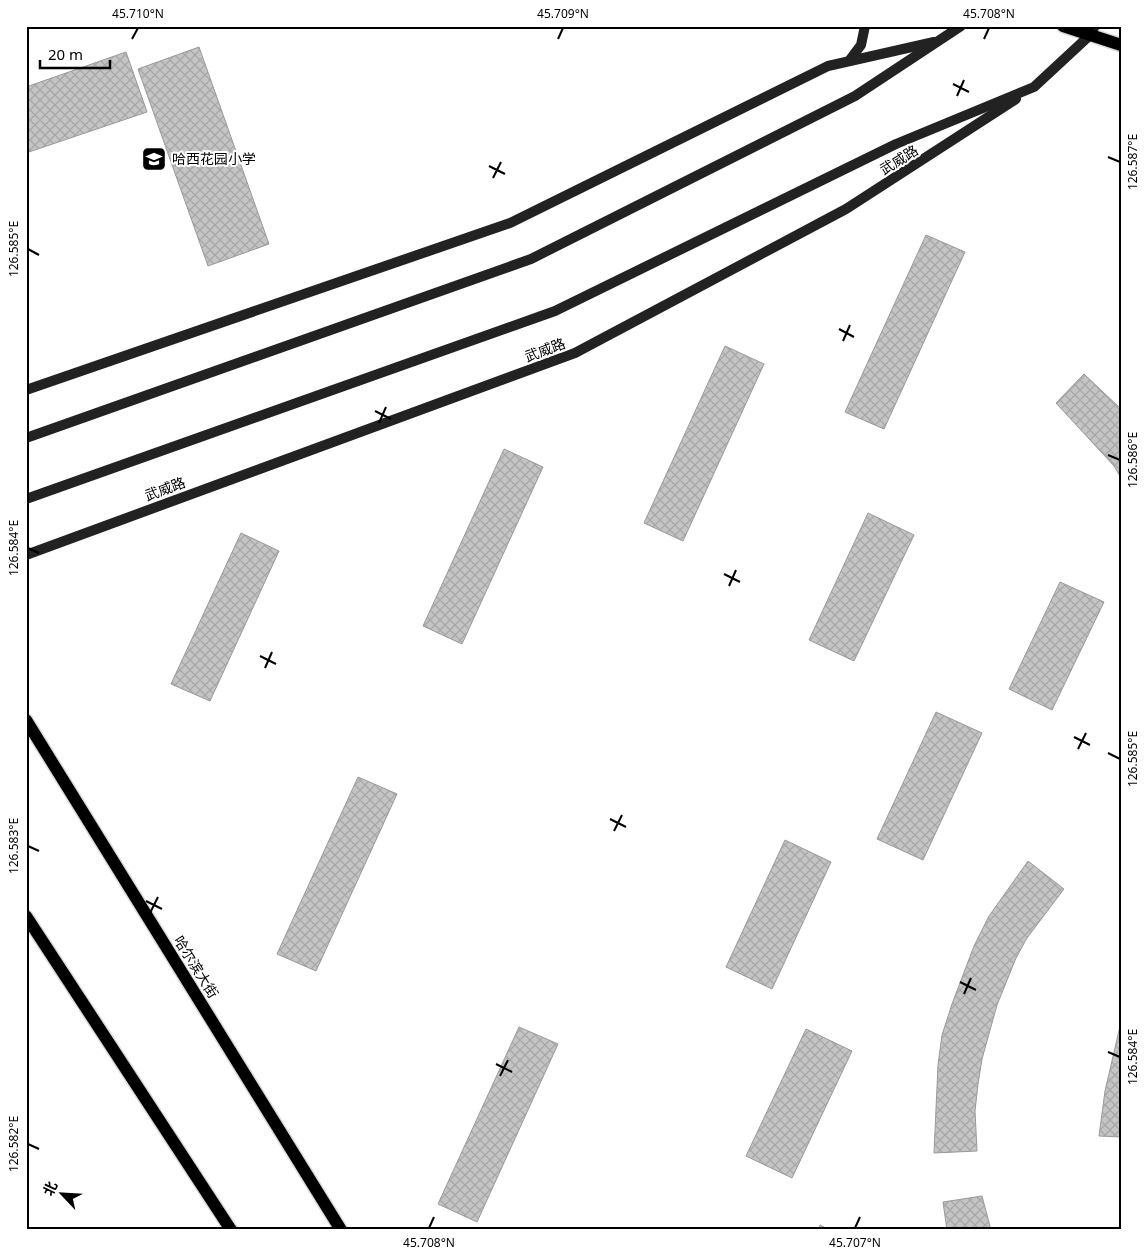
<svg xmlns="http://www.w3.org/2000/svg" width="1147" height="1256" font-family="'Noto Sans','Noto Sans SC',sans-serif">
  <defs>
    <pattern id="building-cross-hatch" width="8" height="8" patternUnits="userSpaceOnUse" patternTransform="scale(1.25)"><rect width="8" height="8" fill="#c4c4c4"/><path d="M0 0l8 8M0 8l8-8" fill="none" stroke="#a7a7a7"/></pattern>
  </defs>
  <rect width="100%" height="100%" fill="#fff"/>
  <g fill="url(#building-cross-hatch)" stroke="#999">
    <polygon points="199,47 269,244 208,266 138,69"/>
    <polygon points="126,52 147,112 26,153 26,87"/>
    <polygon points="926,235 965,252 884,429 845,412"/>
    <polygon points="725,346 764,364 683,541 644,523"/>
    <polygon points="1084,374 1121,409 1121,478 1114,466 1056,403"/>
    <polygon points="504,449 543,467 462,644 423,626"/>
    <polygon points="868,513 914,535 854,661 809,640"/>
    <polygon points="241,533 279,551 210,701 171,684"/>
    <polygon points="1060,582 1104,602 1052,710 1009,689"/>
    <polygon points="936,712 982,733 923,860 877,839"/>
    <polygon points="358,777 397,794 316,971 277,954"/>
    <polygon points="785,840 831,862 772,989 726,967"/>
    <polygon points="1028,861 1064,889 1027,938 1016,958 997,1005 982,1059 978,1084 975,1111 977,1151 934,1153 938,1065 942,1035 952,1004 974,946 989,916"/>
    <polygon points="1121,1022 1121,1137 1099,1136 1105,1091"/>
    <polygon points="519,1027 558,1044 477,1222 438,1204"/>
    <polygon points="806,1029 852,1051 792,1178 746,1156"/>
    <polygon points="982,1196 991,1230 947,1230 943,1202"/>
    <polygon points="820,1225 829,1230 818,1230"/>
  </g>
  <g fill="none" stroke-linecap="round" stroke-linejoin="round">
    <defs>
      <g id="primary">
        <polyline points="1063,26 1121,45"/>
        <polyline points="26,720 341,1230"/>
        <polyline points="26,916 231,1230"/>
      </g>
    </defs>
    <use href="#primary" stroke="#dbdbdb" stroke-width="15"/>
    <g stroke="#222" stroke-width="10">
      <polyline points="849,61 861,45 865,26"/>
      <polyline points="26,390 510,223 828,66 934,42"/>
      <polyline points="26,438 531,259 855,96 961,26"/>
      <polyline points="26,499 555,311 896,144 1034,87 1089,36 1095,26"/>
      <polyline points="26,555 575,353 846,209 1016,99"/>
    </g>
    <use href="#primary" stroke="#000" stroke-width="12"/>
  </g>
  <path fill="none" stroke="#000" stroke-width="2" d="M132,39L138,28M558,39L563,28M984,39L989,28M953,84L969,92M957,96L964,80M1108,157L1120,162M489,166L505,174M493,178L501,162M28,249L39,255M839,329L854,337M843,341L850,325M375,411L391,419M379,423L386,407M1108,455L1120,460M28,548L39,553M724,574L740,582M729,586L736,570M260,656L276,664M265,668L272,652M1074,737L1090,745M1078,749L1086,733M1108,753L1120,759M610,819L626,827M614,831L622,815M28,846L39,851M146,901L162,909M150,913L158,897M960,982L976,990M964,994L971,978M1108,1052L1120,1057M496,1064L512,1072M500,1076L508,1060M28,1144L39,1149M429,1228L434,1217M855,1228L860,1217"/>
  <defs>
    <symbol id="school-square" viewBox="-11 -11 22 22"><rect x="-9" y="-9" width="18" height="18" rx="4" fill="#000" stroke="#fff"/><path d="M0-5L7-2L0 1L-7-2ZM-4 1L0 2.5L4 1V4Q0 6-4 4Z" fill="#fff"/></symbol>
  </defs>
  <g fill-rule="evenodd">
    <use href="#school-square" x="140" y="145" width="28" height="28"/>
  </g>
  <g text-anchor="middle" stroke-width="4" stroke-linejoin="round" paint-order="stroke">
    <g font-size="14" fill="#000" stroke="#fff" text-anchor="start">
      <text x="172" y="164">哈西花园小学</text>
    </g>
    <g font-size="14" fill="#000" stroke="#fff">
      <text transform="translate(899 160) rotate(-32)" y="5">武威路</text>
      <text transform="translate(545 350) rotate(-20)" y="5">武威路</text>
      <text transform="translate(165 489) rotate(-20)" y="5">武威路</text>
      <text transform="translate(196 967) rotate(58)" y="5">哈尔滨大街</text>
    </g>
  </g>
  <rect width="1147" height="1256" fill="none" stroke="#ffffff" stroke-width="55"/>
  <g transform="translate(62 1194) rotate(295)" stroke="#ffffff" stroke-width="4" paint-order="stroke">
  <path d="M0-4L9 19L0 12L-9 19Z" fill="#000000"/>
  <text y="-8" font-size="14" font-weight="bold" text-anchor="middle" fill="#000000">北</text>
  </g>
  <path d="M40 60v8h70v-8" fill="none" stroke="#000000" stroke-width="2.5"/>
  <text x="48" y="60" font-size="15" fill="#000000" stroke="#ffffff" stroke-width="4" paint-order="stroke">20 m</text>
  <rect x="28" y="28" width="1092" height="1200" fill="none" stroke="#000" stroke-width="2"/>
  <g font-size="12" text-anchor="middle" fill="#000">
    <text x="138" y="18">45.710°N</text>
    <text x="563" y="18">45.709°N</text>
    <text x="989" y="18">45.708°N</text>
    <text transform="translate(1133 162) rotate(-90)" y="4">126.587°E</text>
    <text transform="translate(14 249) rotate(-90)" y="4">126.585°E</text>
    <text transform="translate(1133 460) rotate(-90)" y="4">126.586°E</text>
    <text transform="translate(14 548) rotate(-90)" y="4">126.584°E</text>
    <text transform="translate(1133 759) rotate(-90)" y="4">126.585°E</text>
    <text transform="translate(14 846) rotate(-90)" y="4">126.583°E</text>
    <text transform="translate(1133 1057) rotate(-90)" y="4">126.584°E</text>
    <text transform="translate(14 1144) rotate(-90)" y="4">126.582°E</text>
    <text x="429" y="1247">45.708°N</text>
    <text x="855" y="1247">45.707°N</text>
  </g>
</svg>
